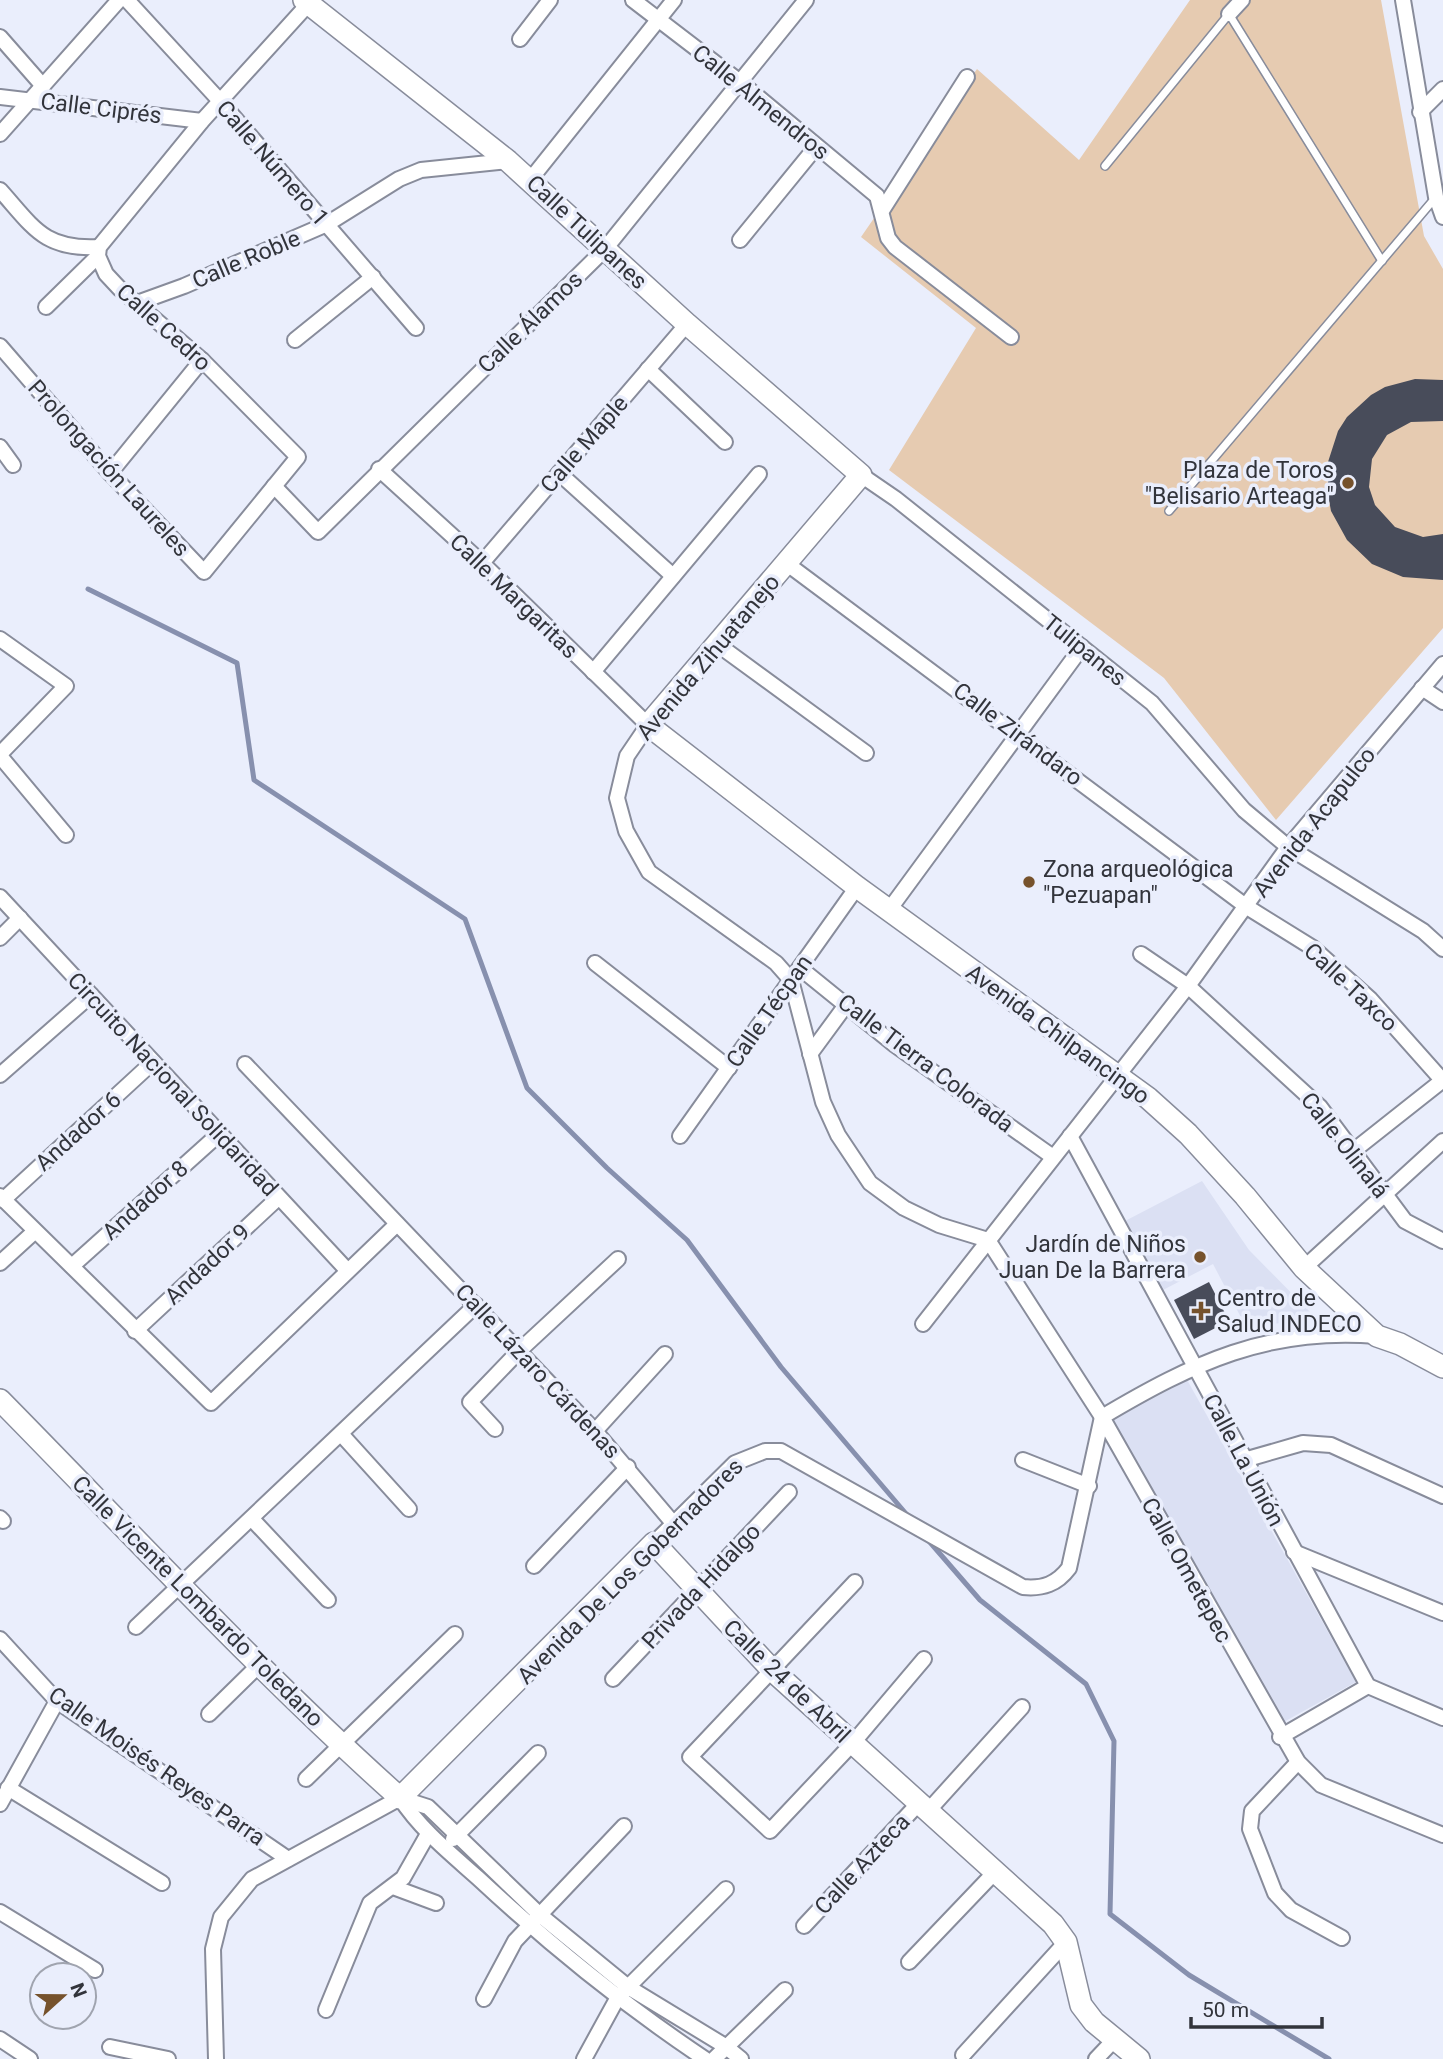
<svg xmlns="http://www.w3.org/2000/svg" width="1443" height="2059" font-family="Roboto,sans-serif">
  <rect width="100%" height="100%" fill="#eaeefc"/>
  <g fill="#dbe0f3">
    <polygon points="1202,1181 1249,1250 1317,1319 1246,1327 1213,1264 1163,1290 1125,1221"/>
    <polygon points="1186,1378 1356,1682 1280,1724 1110,1420"/>
  </g>
  <polygon fill="#e6cbb1" points="1190,0 1381,0 1424,236 1443,269 1443,628 1276,820 1164,678 889,470 976,328 861,237 977,69 1079,160"/>
  <g fill="none" stroke-linecap="round" stroke-linejoin="round">
    <g stroke="#8790ae" stroke-width="5">
      <polyline points="88,589 237,663 254,780 465,919 527,1088 607,1168 687,1240 781,1367 908,1516"/>
      <polyline points="928,1540 980,1600 1086,1684 1114,1741 1110,1914 1189,1975 1329,2059"/>
    </g>
  </g>
  <g fill="#484c5a">
    <polygon points="1415,379 1443,380 1443,421 1411,422 1387,435 1372,459 1369,487 1375,505 1395,527 1423,537 1443,534 1443,580 1403,577 1372,564 1347,540 1331,511 1328,495 1328,462 1338,431 1347,417 1371,395 1385,387"/>
    <polygon points="1209,1282 1229,1321 1194,1339 1174,1300"/>
  </g>
  <g fill="none" stroke-linecap="round" stroke-linejoin="round">
    <defs>
      <g id="lane">
        <polyline points="1105,166 1229,14 1382,261"/>
        <polyline points="1169,511 1436,197"/>
      </g>
      <g id="street">
        <polyline points="127,0 220,101 416,328"/>
        <polyline points="633,0 740,82 877,196 888,238 895,247 1011,337"/>
        <polyline points="1403,0 1436,197 1443,217"/>
        <polyline points="1229,14 1242,0"/>
        <polyline points="0,37 43,86"/>
        <polyline points="520,39 550,0"/>
        <polyline points="0,97 202,121"/>
        <polyline points="1420,112 1443,89"/>
        <polyline points="0,134 119,0"/>
        <polyline points="530,180 674,0"/>
        <path d="M0,190C34,228 44,250 99,247"/>
        <polyline points="883,209 967,77"/>
        <polyline points="740,240 816,147"/>
        <polyline points="137,303 184,286 327,224 399,179 421,170 508,161"/>
        <polyline points="46,307 98,256"/>
        <polyline points="295,340 373,277"/>
        <polyline points="0,346 110,473 204,572 298,457 202,360 120,289 106,274 98,256 99,247 202,121 312,0"/>
        <polyline points="648,369 725,442"/>
        <polyline points="0,447 13,465"/>
        <polyline points="379,469 482,563 648,725 627,756 617,798 626,831 649,872 776,963 791,980 823,1102 838,1135 870,1183 904,1208 939,1225 988,1240 1102,1417 1298,1762 1321,1785 1443,1835"/>
        <polyline points="110,473 202,360"/>
        <polyline points="559,473 673,576"/>
        <polyline points="861,475 896,499 1152,703 1244,810 1288,847 1423,931 1443,949"/>
        <polyline points="274,486 318,532 605,249 806,0"/>
        <polyline points="482,563 687,324"/>
        <polyline points="786,563 1247,907 1313,948 1370,999 1443,1081"/>
        <polyline points="0,639 66,686 0,754"/>
        <polyline points="717,644 866,753"/>
        <polyline points="593,672 759,474"/>
        <polyline points="1422,688 1443,702"/>
        <polyline points="0,756 66,835"/>
        <polyline points="0,897 346,1269"/>
        <polyline points="889,910 1082,647"/>
        <polyline points="0,938 20,918"/>
        <polyline points="1141,954 1188,986 1320,1107 1405,1221 1443,1241"/>
        <polyline points="595,963 729,1068"/>
        <polyline points="800,968 895,1045 1053,1157"/>
        <polyline points="810,1054 846,1005"/>
        <polyline points="245,1064 595,1431 673,1523"/>
        <polyline points="0,1075 91,995"/>
        <polyline points="680,1136 857,887"/>
        <polyline points="1070,1136 1368,1686 1443,1718"/>
        <polyline points="1352,1152 1443,1080"/>
        <polyline points="0,1196 211,1403 397,1224"/>
        <polyline points="3,1200 153,1062"/>
        <polyline points="0,1263 34,1232"/>
        <polyline points="72,1266 219,1134"/>
        <polyline points="1304,1268 1443,1141"/>
        <polyline points="923,1324 1188,986 1288,847 1443,664"/>
        <polyline points="135,1331 278,1198"/>
        <polyline points="495,1429 470,1402 519,1351 618,1259"/>
        <polyline points="595,1431 665,1354"/>
        <polyline points="342,1435 409,1509"/>
        <polyline points="1023,1460 1089,1486"/>
        <polyline points="1244,1460 1303,1443 1331,1445 1443,1496"/>
        <polyline points="0,1518 3,1521"/>
        <polyline points="252,1519 328,1600"/>
        <path d="M654,1543L735,1463L765,1451H781L1023,1587C1043,1589 1057,1584 1069,1568L1102,1417C1193,1363 1268,1327 1377,1336"/>
        <polyline points="1294,1552 1443,1613"/>
        <polyline points="534,1566 628,1467"/>
        <polyline points="855,1582 690,1757 770,1831 852,1744 924,1659"/>
        <polyline points="136,1627 476,1305"/>
        <polyline points="0,1639 57,1701 288,1859"/>
        <polyline points="613,1679 789,1492"/>
        <polyline points="209,1714 259,1665"/>
        <polyline points="1280,1737 1368,1686"/>
        <polyline points="1298,1762 1252,1811 1250,1829 1275,1893 1291,1910 1342,1938"/>
        <polyline points="306,1779 455,1634"/>
        <polyline points="8,1788 162,1883"/>
        <polyline points="400,1798 428,1807 540,1915 628,1987 725,2046 741,2059"/>
        <path d="M400,1798C421,1830 450,1853 478,1878C549,1944 624,2005 705,2059"/>
        <polyline points="0,1804 57,1701"/>
        <polyline points="928,1811 1022,1707"/>
        <polyline points="453,1839 538,1753"/>
        <polyline points="393,1887 436,1903"/>
        <polyline points="0,1912 95,1970"/>
        <polyline points="804,1926 919,1803"/>
        <polyline points="909,1962 995,1872"/>
        <polyline points="484,1999 515,1941 624,1826"/>
        <polyline points="326,2010 370,1903 403,1878 428,1834"/>
        <polyline points="0,2039 30,2059"/>
        <polyline points="110,2047 168,2059"/>
        <polyline points="963,2055 1066,1942"/>
        <polyline points="216,2059 213,1949 221,1917 252,1879 400,1798"/>
        <polyline points="584,2059 618,1997 726,1889"/>
        <polyline points="714,2059 785,1990"/>
        <polyline points="1096,2059 1115,2039"/>
      </g>
      <g id="secondary">
        <polyline points="304,0 508,161 687,324 861,475 648,725 857,887 1148,1098 1188,1134 1245,1196 1304,1268 1377,1336 1400,1344 1443,1367"/>
        <path d="M0,1400C132,1534 260,1673 400,1798L654,1543L773,1671L1053,1924L1066,1942L1081,2005L1094,2022L1139,2059"/>
      </g>
    </defs>
    <use href="#lane" stroke="#888c9b" stroke-width="10"/>
    <use href="#street" stroke="#888c9b" stroke-width="18"/>
    <use href="#secondary" stroke="#888c9b" stroke-width="24"/>
    <use href="#lane" stroke="#fff" stroke-width="7"/>
    <use href="#street" stroke="#fff" stroke-width="14"/>
    <use href="#secondary" stroke="#fff" stroke-width="21"/>
  </g>
  <g fill="#76522c" stroke="#eaeefc" stroke-width="2.5">
    <circle cx="1348" cy="483" r="7"/>
    <circle cx="1029" cy="882" r="7"/>
    <circle cx="1200" cy="1257" r="7"/>
    <path d="M1197.5 1300.5h7v7h7v7h-7v7h-7v-7h-7v-7h7z"/>
  </g>
  <g text-anchor="middle" stroke-width="7" stroke-linejoin="round" paint-order="stroke">
    <g font-size="23" fill="#32343b" stroke="#eaeefc">
      <text transform="translate(761 102) rotate(39)" y="8">Calle Almendros</text>
      <text transform="translate(101 108) rotate(7)" y="8">Calle Ciprés</text>
      <text transform="translate(273 163) rotate(49)" y="8">Calle Número 1</text>
      <text transform="translate(587 232) rotate(43)" y="8">Calle Tulipanes</text>
      <text transform="translate(246 259) rotate(-23)" y="8">Calle Roble</text>
      <text transform="translate(530 322) rotate(-44)" y="8">Calle Álamos</text>
      <text transform="translate(164 327) rotate(42)" y="8">Calle Cedro</text>
      <text transform="translate(584 444) rotate(-49)" y="8">Calle Maple</text>
      <text transform="translate(109 468) rotate(48)" y="8">Prolongación Laureles</text>
      <text transform="translate(514 596) rotate(44)" y="8">Calle Margaritas</text>
      <text transform="translate(1085 650) rotate(39)" y="8">Tulipanes</text>
      <text transform="translate(708 657) rotate(-50)" y="8">Avenida Zihuatanejo</text>
      <text transform="translate(1018 734) rotate(37)" y="8">Calle Zirándaro</text>
      <text transform="translate(1314 822) rotate(-52)" y="8">Avenida Acapulco</text>
      <text transform="translate(1351 987) rotate(43)" y="8">Calle Taxco</text>
      <text transform="translate(769 1011) rotate(-55)" y="8">Calle Técpan</text>
      <text transform="translate(1058 1034) rotate(36)" y="8">Avenida Chilpancingo</text>
      <text transform="translate(926 1063) rotate(37)" y="8">Calle Tierra Colorada</text>
      <text transform="translate(173 1084) rotate(47)" y="8">Circuito Nacional Solidaridad</text>
      <text transform="translate(78 1131) rotate(-42)" y="8">Andador 6</text>
      <text transform="translate(1345 1145) rotate(52)" y="8">Calle Olinalá</text>
      <text transform="translate(145 1200) rotate(-42)" y="8">Andador 8</text>
      <text transform="translate(207 1264) rotate(-43)" y="8">Andador 9</text>
      <text transform="translate(538 1371) rotate(47)" y="8">Calle Lázaro Cárdenas</text>
      <text transform="translate(1244 1460) rotate(62)" y="8">Calle La Unión</text>
      <text transform="translate(1187 1570) rotate(61)" y="8">Calle Ometepec</text>
      <text transform="translate(630 1571) rotate(-45)" y="8">Avenida De Los Gobernadores</text>
      <text transform="translate(701 1586) rotate(-47)" y="8">Privada Hidalgo</text>
      <text transform="translate(198 1601) rotate(45)" y="8">Calle Vicente Lombardo Toledano</text>
      <text transform="translate(787 1681) rotate(44)" y="8">Calle 24 de Abril</text>
      <text transform="translate(157 1766) rotate(35)" y="8">Calle Moisés Reyes Parra</text>
      <text transform="translate(862 1864) rotate(-47)" y="8">Calle Azteca</text>
    </g>
    <g font-size="23" fill="#32343b" stroke="#eaeefc" text-anchor="end">
      <text x="1334" y="478">Plaza de Toros<tspan x="1334" dy="26">"Belisario Arteaga"</tspan></text>
      <text x="1043" y="877" text-anchor="start">Zona arqueológica<tspan x="1043" dy="26">"Pezuapan"</tspan></text>
      <text x="1186" y="1252">Jardín de Niños<tspan x="1186" dy="26">Juan De la Barrera</tspan></text>
      <text x="1217" y="1306" text-anchor="start">Centro de<tspan x="1217" dy="26">Salud INDECO</tspan></text>
    </g>
  </g>
  <g transform="translate(63 1996) rotate(69)"><circle r="33" fill="#eaeefc" stroke="#a0a4af" stroke-width="2"/>
  <path d="M0-5L12 26L0 18L-12 26Z" fill="#76522c"/>
  <text y="-10" font-size="19" font-weight="bold" text-anchor="middle" fill="#32343b">N</text>
  </g>
  <path d="M1191 2017v10h131v-10" fill="none" stroke="#32343b" stroke-width="3.5"/>
  <text x="1202" y="2017" font-size="21" fill="#32343b" stroke="#eaeefc" stroke-width="5" paint-order="stroke">50 m</text>
</svg>
